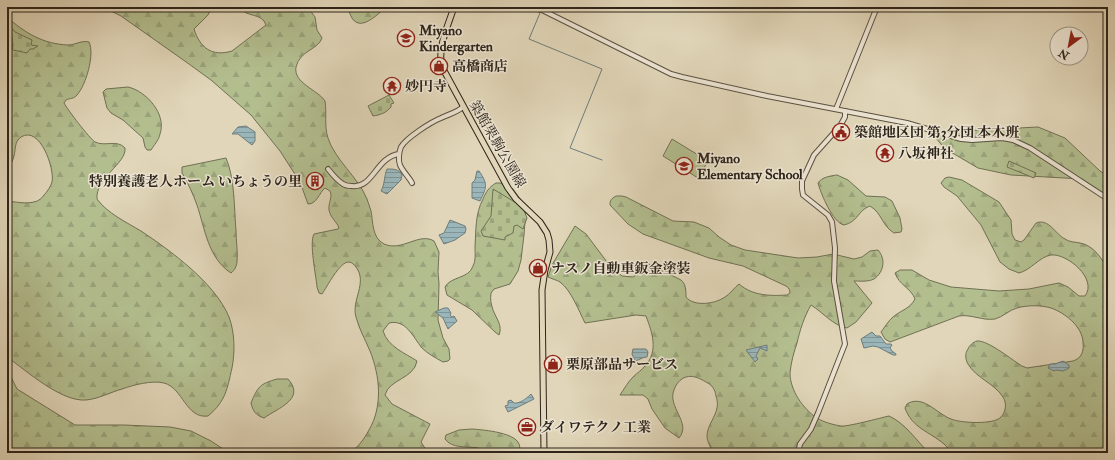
<svg xmlns="http://www.w3.org/2000/svg" width="1115" height="460" font-family="'IM FELL Double Pica','Noto Serif JP',serif">
  <defs>
    <pattern id="forest-firs" width="22" height="20" patternUnits="userSpaceOnUse"><rect width="22" height="20" fill="#b3be8f"/><path d="M5 1l3.5 6h-7zM16 11l3.5 6h-7z" fill="#9aa37b"/></pattern>
    <pattern id="cemetery-stones" width="16" height="16" patternUnits="userSpaceOnUse"><rect width="16" height="16" fill="#b3be8f"/><path d="M2 7V4a2 2 0 0 1 4 0v3zM10 15v-3a2 2 0 0 1 4 0v3z" fill="#9aa37b"/></pattern>
    <pattern id="water-rules" width="6" height="5" patternUnits="userSpaceOnUse"><rect width="6" height="5" fill="#9ab6ba"/><path d="M0 2.5h6" fill="none" stroke="#7e9496"/></pattern>
  </defs>
  <rect width="100%" height="100%" fill="#e1d6b9"/>
  <filter id="stains"><feTurbulence type="fractalNoise" baseFrequency=".005" numOctaves="4"/><feColorMatrix values="0 0 0 0 .2 0 0 0 0 .09 0 0 0 0 .02 0 0 0 .5 -.17"/></filter>
  <radialGradient id="worn" r=".72"><stop offset=".6" stop-color="#630" stop-opacity="0"/><stop offset="1" stop-color="#630" stop-opacity=".3"/></radialGradient>
  <g fill="url(#forest-firs)" stroke="#707154">
    <path d="M103,7H212L208,15L194,29C200,48 212,57 232,51L266,25C262,12 245,18 240,7H311L309,9L315,17L317,30L322,38C318,50 300,50 296,67C293,83 318,90 325,101C327,113 324,126 328,138C335,160 358,177 367,199C368,203 370,207 371,211C373,222 372,238 384,244C402,252 419,232 434,241L439,252L438,272L439,284L438,320L443,338L449,349L450,359L448,361L443,362C436,358 428,354 422,348C413,337 406,319 389,323L383,331C388,347 405,353 417,361C414,379 389,379 385,395L392,404L430,424L421,442L428,453H349C358,448 364,439 369,430C383,406 380,376 370,351C365,339 359,329 356,317C351,300 368,283 356,267C354,265 352,262 349,262C340,261 327,287 322,294L319,293L317,287C316,275 309,243 314,234L338,229L339,228C337,222 330,217 329,210C328,203 333,197 330,191L325,188C319,193 317,204 308,204L300,182L280,151L251,115L211,80L189,64L121,16Z"/>
    <path d="M348,7H386C372,20 354,36 348,7Z"/>
    <path d="M7,17C25,33 43,44 68,45C75,45 82,40 89,42C95,54 86,85 77,95C74,99 70,98 66,100L64,103C67,109 90,139 95,142C105,147 117,139 125,148C127,163 95,178 97,199C107,213 126,222 141,231C171,251 215,283 229,317C235,333 235,352 232,368C227,389 226,401 208,416C186,419 183,388 164,383C152,380 133,385 122,389C111,392 98,399 86,400C61,402 27,371 7,357V201C16,202 26,204 34,202C39,201 42,198 44,195C47,192 51,186 52,182C55,169 40,125 21,137C14,142 16,149 14,156C13,161 10,165 7,169Z"/>
    <path d="M128,87C146,91 167,114 160,134C159,140 154,145 151,150H147L145,147L143,138L123,120L111,113L107,108L103,92L106,89Z"/>
    <polygon points="1038,127 1065,138 1100,171 1108,176 1108,196 1082,179 1011,175 978,168 944,148 936,138 942,132"/>
    <path d="M226,158C235,179 234,208 236,231C236,241 238,252 237,262C236,267 235,270 231,273C208,258 205,229 197,205C193,194 188,183 182,173V167Z"/>
    <path d="M837,175L848,180L866,196L885,197L892,201L900,218L902,229L901,232L894,233C882,226 882,213 870,206C858,210 858,222 844,225C833,223 821,194 818,183C822,177 830,176 837,175Z"/>
    <path d="M949,177L962,180L999,202L1011,220L1012,234L1015,240L1021,242L1024,240L1036,223C1049,218 1055,234 1065,239C1069,242 1075,242 1080,243C1093,245 1103,259 1108,271V323L1105,331L1108,335V453H948L947,447L944,444C930,432 912,428 905,408L907,404C923,394 937,414 951,419C960,423 994,425 1001,417C1006,412 1007,403 1003,397C994,383 976,378 968,364C965,359 965,353 968,349C969,346 973,342 977,341C988,340 1012,360 1022,366L1027,368L1073,361C1082,358 1084,351 1083,342C1082,326 1065,313 1051,308C1041,305 1027,305 1017,308C1009,310 1003,317 995,319C983,321 971,314 959,316L890,342L885,339L881,332C885,327 888,321 893,317C901,310 910,309 915,299C911,288 899,285 895,273L900,270H912L929,280L951,287L999,291L1029,289L1059,283L1068,287L1079,296H1085C1098,279 1067,253 1051,255C1039,257 1031,270 1019,273L1009,269L1000,262L981,225L957,196L944,187L941,183L945,178Z"/>
    <path d="M496,183H500L513,189L526,207L524,235L521,260L518,271L510,284L494,289L491,293C490,299 491,304 493,310C496,318 503,326 499,335L495,332L472,310L447,295L445,287C451,276 469,279 473,266C476,260 475,253 475,247C476,231 475,214 483,199C486,192 489,187 496,183Z"/>
    <path d="M616,196H622L626,197L673,221L694,222L709,228L719,237L731,245L745,250L798,258L817,257L833,254L854,259L862,257L870,251L878,250C886,259 884,272 874,279C868,282 860,281 854,281L872,303L856,322L847,328C832,325 824,313 811,305C804,317 800,330 797,343C794,352 791,362 790,373C790,390 803,409 817,418C823,422 834,425 841,426C847,427 880,418 889,416C905,423 916,440 929,453H714C711,448 707,442 707,436C707,426 715,418 717,408C718,404 717,399 716,396C715,389 712,385 706,382C699,378 693,375 686,377C680,379 676,384 674,390C667,407 692,423 679,438L665,428L652,409L648,399L643,395H620C624,389 628,382 633,377C637,373 642,370 645,366C659,351 652,332 646,316L636,315L585,323C579,311 571,290 560,282C557,280 552,279 548,277L552,265L575,226L586,234L610,266L617,272L622,276L633,277L637,274L645,262L681,280C686,284 686,291 686,297C694,307 715,304 725,297C730,294 734,288 739,284C753,296 770,296 787,295L790,293C790,290 789,288 786,286L743,266L709,258L643,234L628,224L610,205C610,200 611,199 616,196Z"/>
    <polygon points="7,375 11,377 17,389 75,425 124,425 170,427 191,431 211,441 229,453 7,453"/>
    <path d="M277,379H288C306,399 278,408 264,418C255,415 253,411 251,403C258,386 260,384 277,379Z"/>
    <path d="M472,429C484,430 529,433 518,453C510,453 501,454 493,453C488,453 483,449 478,448C467,446 452,449 445,439L446,435L459,430Z"/>
  </g>
  <g fill="url(#cemetery-stones)" stroke="#707154">
    <path d="M7,24H8L15,32L32,40L31,45L38,46L33,49H30L27,53L13,50C11,45 13,42 12,37C11,32 7,29 7,24Z"/>
    <path d="M389,95L394,103L391,104V107C386,113 380,115 373,116L368,106Z"/>
    <polygon points="1009,161 1036,173 1034,178 1007,167"/>
    <polygon points="493,189 518,204 523,208 527,218 523,229 517,225 514,226 513,233 505,237 505,240 483,236 481,231 491,216"/>
  </g>
  <polygon fill="#b3be8f" stroke="#707154" points="672,139 708,161 698,178 663,156"/>
  <g fill="url(#water-rules)" stroke="#6e7c7a">
    <polygon points="246,126 255,132 255,141 252,145 238,134 232,134 238,127"/>
    <path d="M387,169C394,169 399,169 402,175L401,180L387,194L381,191C385,184 384,176 387,169Z"/>
    <path d="M477,171H479C488,184 487,187 480,201L472,198V183L475,180Z"/>
    <polygon points="450,220 465,226 466,229 465,233 455,240 444,244 439,235 444,233"/>
    <polygon points="444,308 448,308 451,313 450,315 452,317 454,316 457,321 448,329 443,318 435,312"/>
    <polygon points="872,332 876,336 880,336 886,344 891,344 892,345 890,348 892,351 896,354 896,355 893,355 878,347 873,346 864,348 861,339"/>
    <polygon points="767,345 767,351 760,348 756,356 758,359 755,362 746,350"/>
    <path d="M633,349H646L648,352L647,357C642,357 640,360 635,361L632,354Z"/>
    <polygon points="1063,361 1069,365 1069,368 1063,371 1056,370 1054,371 1048,368 1050,364 1055,364"/>
    <path d="M531,394L534,399L508,412L505,406L508,405V401L511,400L514,403C519,404 526,399 530,395Z"/>
  </g>
  <g fill="none" stroke-linecap="round" stroke-linejoin="round">
    <polyline stroke="#6e7c7a" stroke-width="1" points="529,7 540,13 529,39 602,69 570,148 602,160"/>
    <defs>
      <g id="tertiary">
        <polyline points="536,7 671,74 682,77 767,96 907,123 961,139 972,140 1002,138 1013,140 1030,148 1108,199"/>
        <polyline points="836,109 877,7"/>
        <path d="M328,169C332,174 338,181 343,184C346,186 349,186 352,186C373,189 376,157 399,154"/>
        <path d="M412,183C409,177 403,172 400,165C398,160 399,152 401,147C406,138 431,122 441,118C449,114 456,113 463,107"/>
        <polyline points="798,453 800,444 811,429 818,413 845,344 834,281 835,248 832,222 828,215 803,195 802,189 802,181 814,155 840,126 845,117 845,111"/>
      </g>
      <path id="primary" d="M454,7C448,26 437,48 442,67L508,188L516,199L540,222L547,233L549,240L550,252L545,270L542,290L544,453"/>
    </defs>
    <use href="#tertiary" stroke="#5a5042" stroke-width="6"/>
    <use href="#primary" stroke="#2d241a" stroke-width="7"/>
    <use href="#tertiary" stroke="#ece4d2" stroke-width="4"/>
    <use href="#primary" stroke="#e1d6b9" stroke-width="5"/>
  </g>
  <defs>
    <symbol id="school-ring" viewBox="-11 -11 22 22"><circle r="9.5" fill="#ece4d2" stroke="#8f2418" stroke-width="1.5"/><path d="M0-5L7-2L0 1L-7-2ZM-4 1L0 2.5L4 1V4Q0 6-4 4Z" fill="#8f2418"/></symbol>
    <symbol id="shop-ring" viewBox="-11 -11 22 22"><circle r="9.5" fill="#ece4d2" stroke="#8f2418" stroke-width="1.5"/><path d="M-5-2.5h2.3a2.7 3.5 0 0 1 5.4 0H5L5.5 6h-11ZM-1.5-2.5h3a1.5 2.3 0 0 0-3 0Z" fill="#8f2418"/></symbol>
    <symbol id="temple-ring" viewBox="-11 -11 22 22"><circle r="9.5" fill="#ece4d2" stroke="#8f2418" stroke-width="1.5"/><path d="M0-6L5-2H3V0L6.5 2.5H4V6H1.5V3h-3V6H-4V2.5H-6.5L-3 0V-2H-5Z" fill="#8f2418"/></symbol>
    <symbol id="civic-ring" viewBox="-11 -11 22 22"><circle r="9.5" fill="#ece4d2" stroke="#8f2418" stroke-width="1.5"/><path d="M-.6-6.5H3V-4.5H.6V-3L4-1V1h2V6H-6V1h2V-1L-.6-3ZM-1.2 2.5V6h2.4V2.5Z" fill="#8f2418"/></symbol>
    <symbol id="building-ring" viewBox="-11 -11 22 22"><circle r="9.5" fill="#ece4d2" stroke="#8f2418" stroke-width="1.5"/><path d="M-4-6H4V6H1V3H-1V6H-4ZM-2.5-4.3h1.7v1.8h-1.7ZM.8-4.3h1.7v1.8H.8ZM-2.5-1h1.7V.8h-1.7ZM.8-1h1.7V.8H.8Z" fill="#8f2418"/></symbol>
    <symbol id="office-ring" viewBox="-11 -11 22 22"><circle r="9.5" fill="#ece4d2" stroke="#8f2418" stroke-width="1.5"/><path d="M-6-3h4V-5.5h4V-3h4V5H-6ZM-1-4.5V-3h2v-1.5ZM-6 0V1H6V0Z" fill="#8f2418"/></symbol>
  </defs>
  <g fill-rule="evenodd">
    <use href="#school-ring" x="396" y="28" width="20" height="20"/>
    <use href="#shop-ring" x="429" y="56" width="20" height="20"/>
    <use href="#temple-ring" x="382" y="76" width="20" height="20"/>
    <use href="#civic-ring" x="831" y="122" width="20" height="20"/>
    <use href="#temple-ring" x="875" y="143" width="20" height="20"/>
    <use href="#school-ring" x="674" y="156" width="20" height="20"/>
    <use href="#building-ring" x="305" y="171" width="20" height="20"/>
    <use href="#shop-ring" x="528" y="258" width="20" height="20"/>
    <use href="#shop-ring" x="543" y="354" width="20" height="20"/>
    <use href="#office-ring" x="517" y="417" width="20" height="20"/>
  </g>
  <g text-anchor="middle" stroke-width="3" stroke-linejoin="round" paint-order="stroke">
    <g font-size="14" font-weight="bold" fill="#2d241a" stroke="#ece4d2" text-anchor="start">
      <text x="419" y="35">Miyano<tspan x="419" dy="16">Kindergarten</tspan></text>
      <text x="452" y="71">高橋商店</text>
      <text x="405" y="91">妙円寺</text>
      <text x="854" y="137">築館地区団 第3分団 本木班</text>
      <text x="898" y="158">八坂神社</text>
      <text x="697" y="163">Miyano<tspan x="697" dy="16">Elementary School</tspan></text>
      <text x="302" y="186" text-anchor="end">特別養護老人ホーム いちょうの里</text>
      <text x="551" y="273">ナスノ自動車鈑金塗装</text>
      <text x="566" y="369">栗原部品サービス</text>
      <text x="540" y="432">ダイワテクノ工業</text>
    </g>
    <g font-size="14" fill="#2d241a" stroke="#ece4d2">
      <text transform="translate(498 144) rotate(60)" y="5">築館栗駒公園線</text>
    </g>
  </g>
  <rect width="1115" height="460" fill="none" stroke="#e1d6b9" stroke-width="24"/>
  <rect x="8" y="8" width="1099" height="444" fill="none" stroke="#2d241a" stroke-width="2"/>
  <rect x="12" y="12" width="1091" height="436" fill="none" stroke="#2d241a"/>
  <g transform="translate(1069 46) rotate(212)"><circle r="19" fill="#ece4d2" stroke="#a09788"/>
  <path d="M0-3L7 15L0 10L-7 15Z" fill="#8f2418"/>
  <text y="-6" font-size="11" font-weight="bold" text-anchor="middle" fill="#2d241a">N</text>
  </g>
  <rect width="100%" height="100%" filter="url(#stains)"/>
  <rect width="100%" height="100%" fill="url(#worn)"/>
</svg>
